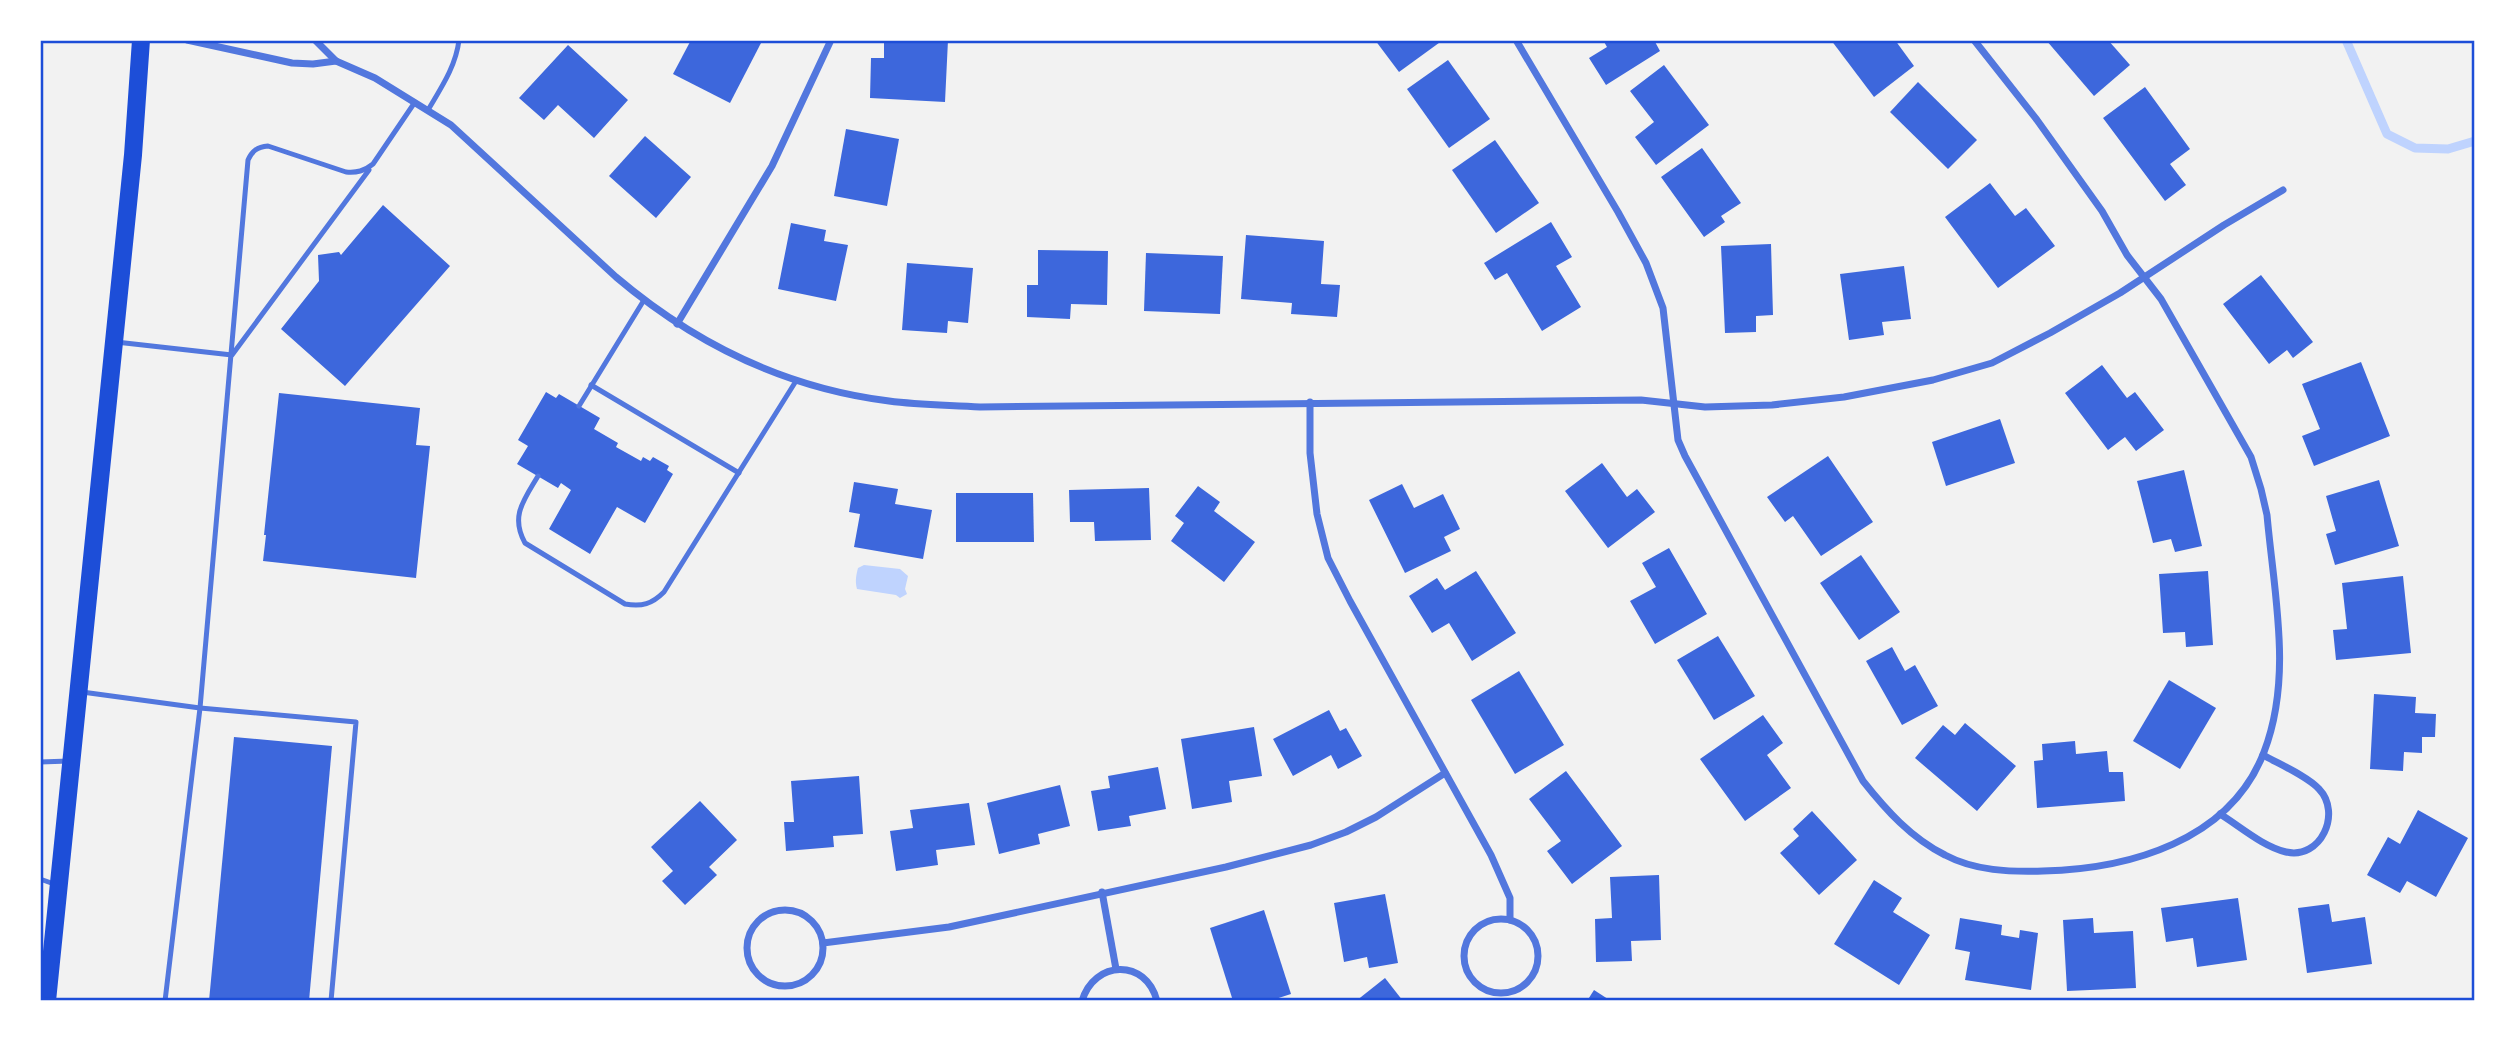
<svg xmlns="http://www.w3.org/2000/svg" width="2515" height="1041" font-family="Bitter,serif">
  <rect width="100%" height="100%" fill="#f2f2f2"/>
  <path fill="#bfd3fe" d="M864,565L900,569L908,576L905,589L907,594L900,598L896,595L857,589C855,581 856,576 858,568Z"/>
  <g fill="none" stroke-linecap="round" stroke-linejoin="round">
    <polyline stroke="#bfd3fe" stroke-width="9" points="2346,40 2387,134 2415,148 2448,149 2475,141"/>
  </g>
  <g fill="#3d67dc">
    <polygon points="691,40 755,40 761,43 730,103 673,74"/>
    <polygon points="884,40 948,40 945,102 870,98 871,58 884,58"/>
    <polygon points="1375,40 1443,40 1399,72"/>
    <polygon points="1603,40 1654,40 1660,51 1606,85 1589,58 1607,47"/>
    <polygon points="1831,40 1895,40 1914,66 1874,97"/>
    <polygon points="2046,40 2108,40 2130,65 2094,96"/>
    <polygon points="568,45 628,100 594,138 558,105 544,120 519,98"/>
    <polygon points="1448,60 1490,119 1449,148 1407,89"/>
    <polygon points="1664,65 1709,125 1656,165 1635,137 1654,122 1630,91"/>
    <polygon points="1918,82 1977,140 1948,169 1890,112"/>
    <polygon points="2145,87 2190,149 2170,164 2186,185 2165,201 2103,118"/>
    <polygon points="846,129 899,139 887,206 834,196"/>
    <polygon points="645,136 691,177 656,218 609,176"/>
    <polygon points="1495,140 1539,203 1496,233 1452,170"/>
    <polygon points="1702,148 1741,203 1721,216 1725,222 1704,237 1661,177"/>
    <polygon points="1990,183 2015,216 2026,208 2055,246 1998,288 1945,217"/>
    <polygon points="383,205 450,266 345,386 281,329 319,281 318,255 339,252 341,255"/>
    <polygon points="1551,222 1572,257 1556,266 1581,307 1542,331 1507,273 1495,280 1484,263"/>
    <polygon points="791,223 826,230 824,241 848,245 836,301 778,289"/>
    <polygon points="1246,235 1324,241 1321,284 1340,285 1337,317 1291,314 1292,303 1241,299"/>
    <polygon points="1771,244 1773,315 1756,316 1756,332 1725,333 1721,246"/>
    <polygon points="1038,250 1108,251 1107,305 1071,304 1070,319 1027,317 1027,285 1038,285"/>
    <polygon points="1146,253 1223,256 1220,314 1144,311"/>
    <polygon points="907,263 973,268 968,323 948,321 947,333 902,330"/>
    <polygon points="1904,266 1911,319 1882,322 1884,335 1849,340 1840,274"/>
    <polygon points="2261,275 2313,342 2293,358 2287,350 2269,364 2223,304"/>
    <polygon points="2361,362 2390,436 2314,466 2302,436 2320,429 2302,384"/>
    <polygon points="2102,365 2127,398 2135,392 2164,430 2136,451 2125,437 2108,450 2065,393"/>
    <polygon points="546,392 556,398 559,394 600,418 594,429 618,443 616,447 641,461 643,457 650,461 653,457 669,466 667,470 673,474 645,523 617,507 590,554 549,529 571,490 561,483 558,488 517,464 528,446 518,440"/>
    <polygon points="279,393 420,408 416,445 430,446 416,578 263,561 266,535 264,535"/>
    <polygon points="2000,419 2015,463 1946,486 1932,442"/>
    <polygon points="1828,456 1873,522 1821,556 1793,516 1785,522 1767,497"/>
    <polygon points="1602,463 1627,497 1637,489 1655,512 1608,548 1565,491"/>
    <polygon points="2184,470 2202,546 2175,552 2171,539 2153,543 2137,481"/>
    <polygon points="2379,480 2399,546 2335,565 2326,534 2336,531 2326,496"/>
    <polygon points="854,482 898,489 895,504 932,510 923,559 854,547 860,514 849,512"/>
    <polygon points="1402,484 1414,508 1443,494 1460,529 1444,537 1451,551 1405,573 1369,500"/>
    <polygon points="1198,486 1220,502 1214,511 1255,542 1224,582 1171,541 1184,523 1175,516"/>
    <polygon points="1149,488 1151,540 1095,541 1094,522 1070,522 1069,490"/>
    <polygon points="956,493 1033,493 1034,542 956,542"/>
    <polygon points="1669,548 1707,614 1655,644 1630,601 1656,587 1642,563"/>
    <polygon points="1861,555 1900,612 1859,640 1820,583"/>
    <polygon points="1476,571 1516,633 1472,661 1449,623 1432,633 1409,596 1437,578 1445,590"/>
    <polygon points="2208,571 2213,645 2186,647 2185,632 2163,633 2159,574"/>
    <polygon points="2403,576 2411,653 2336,660 2333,630 2347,629 2342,583"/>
    <polygon points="1718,636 1755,696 1714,720 1677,660"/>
    <polygon points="1892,647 1905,671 1915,665 1938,706 1902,725 1866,661"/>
    <polygon points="1519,671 1564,745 1515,774 1471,700"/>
    <polygon points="2169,680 2216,708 2180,769 2133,741"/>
    <polygon points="2374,694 2416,697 2415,713 2436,714 2435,737 2422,737 2422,753 2404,752 2403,771 2370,769"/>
    <polygon points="1329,710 1340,731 1346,728 1362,756 1338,769 1331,755 1293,776 1273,739"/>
    <polygon points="1763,715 1783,743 1767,755 1791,788 1745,821 1700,759"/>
    <polygon points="1965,723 2016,766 1977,811 1915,758 1943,725 1955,735"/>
    <polygon points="1254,727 1262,776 1229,781 1232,802 1192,809 1181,739"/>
    <polygon points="234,737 332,746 309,1001 209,1001"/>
    <polygon points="2075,741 2076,754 2107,751 2109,772 2123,772 2125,801 2037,808 2034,761 2043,760 2042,744"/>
    <polygon points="1158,767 1166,809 1129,816 1131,826 1098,831 1091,791 1110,788 1108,776"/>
    <polygon points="1566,771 1622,846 1572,884 1547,851 1561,841 1529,799"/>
    <polygon points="859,776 863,834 833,836 834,847 786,851 784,822 794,822 791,781"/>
    <polygon points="1060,785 1070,826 1038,834 1040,844 999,854 987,803"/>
    <polygon points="700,801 737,840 709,867 717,875 685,905 662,881 673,871 651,847"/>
    <polygon points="969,803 975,845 936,850 938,865 896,871 890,831 913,828 910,810"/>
    <polygon points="2418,810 2468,838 2436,897 2407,881 2400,893 2367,875 2388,837 2400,844"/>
    <polygon points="1812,811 1857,860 1819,895 1780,853 1799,836 1793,829"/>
    <polygon points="1659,875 1661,940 1631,941 1632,961 1596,962 1595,919 1612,918 1610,877"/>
    <polygon points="1874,880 1902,898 1893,912 1930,935 1899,985 1834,944"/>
    <polygon points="1385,894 1398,963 1369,968 1367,957 1344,962 1334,903"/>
    <polygon points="2238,898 2247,960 2197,967 2193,938 2166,942 2161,908"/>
    <polygon points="2329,904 2332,922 2365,917 2372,964 2307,973 2298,908"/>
    <polygon points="1264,910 1291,994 1269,1001 1233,1001 1210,928"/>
    <polygon points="1960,918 2002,925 2001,935 2019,938 2020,930 2038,933 2031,990 1965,980 1970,952 1955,949"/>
    <polygon points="2093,918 2094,933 2133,931 2136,988 2067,991 2063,920"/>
    <polygon points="1385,978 1403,1001 1356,1001"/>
    <polygon points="1594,990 1611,1001 1587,1001"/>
  </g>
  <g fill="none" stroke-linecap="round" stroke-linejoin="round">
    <g stroke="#5277de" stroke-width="5">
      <path d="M428,110C441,88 456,66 459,40"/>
      <polyline points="116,342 232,355 369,170"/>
      <polyline points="591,385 739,473"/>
      <polyline points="579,406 644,300"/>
      <path d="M538,476C524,500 510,516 525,543L625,604C642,607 652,604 664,592L796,381"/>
      <polyline points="82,692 200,708 356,722 331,1001"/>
      <polyline points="40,762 69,761"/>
      <polyline points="40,879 57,885"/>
      <path d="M165,1001L200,708L248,160C252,151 257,147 268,146L346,172C357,173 364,171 373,164L415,102"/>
    </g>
    <g stroke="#5277de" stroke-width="7">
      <polyline points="187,40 292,63 313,64 336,61"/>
      <path d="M315,40L336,61L375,78L451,125L616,277C695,344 785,388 889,401C919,405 950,405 980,407L1641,400L1705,407L1772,405L1844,397L1933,380L1992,363L2050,333L2120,293L2224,225L2283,190"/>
      <path d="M1516,40L1618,212L1646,263L1663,308L1678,440L1685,456L1863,781C1886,810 1911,838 1945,855C1975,871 2010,872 2043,871C2129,869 2230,841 2264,752C2293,677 2274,594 2267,515L2261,489L2251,457L2161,299L2127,255L2102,211L2037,120L1974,40"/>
      <polyline points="677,324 772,166 831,40"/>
      <polyline points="1310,402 1310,453 1317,514 1328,558 1350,601 1491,855 1510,898 1510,920"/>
      <path d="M2220,814C2241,827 2262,846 2286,852C2321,860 2342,813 2319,789C2307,776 2279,764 2263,755"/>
      <polyline points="1102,892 1116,969"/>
      <circle cx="785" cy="948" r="38"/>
      <circle cx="1501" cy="956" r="37"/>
      <polyline points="823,943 949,927 1226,867 1311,845 1346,832 1376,817 1445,773"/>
      <path d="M1082,1001C1094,960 1146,958 1157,1001"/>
    </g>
    <polyline stroke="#1d4ed8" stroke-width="18" points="47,1001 133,155 141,40"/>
  </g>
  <rect width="2515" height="1041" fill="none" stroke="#ffffff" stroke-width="84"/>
  <rect x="42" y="42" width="2431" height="957" fill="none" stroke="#1d4ed8" stroke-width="2.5"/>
</svg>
